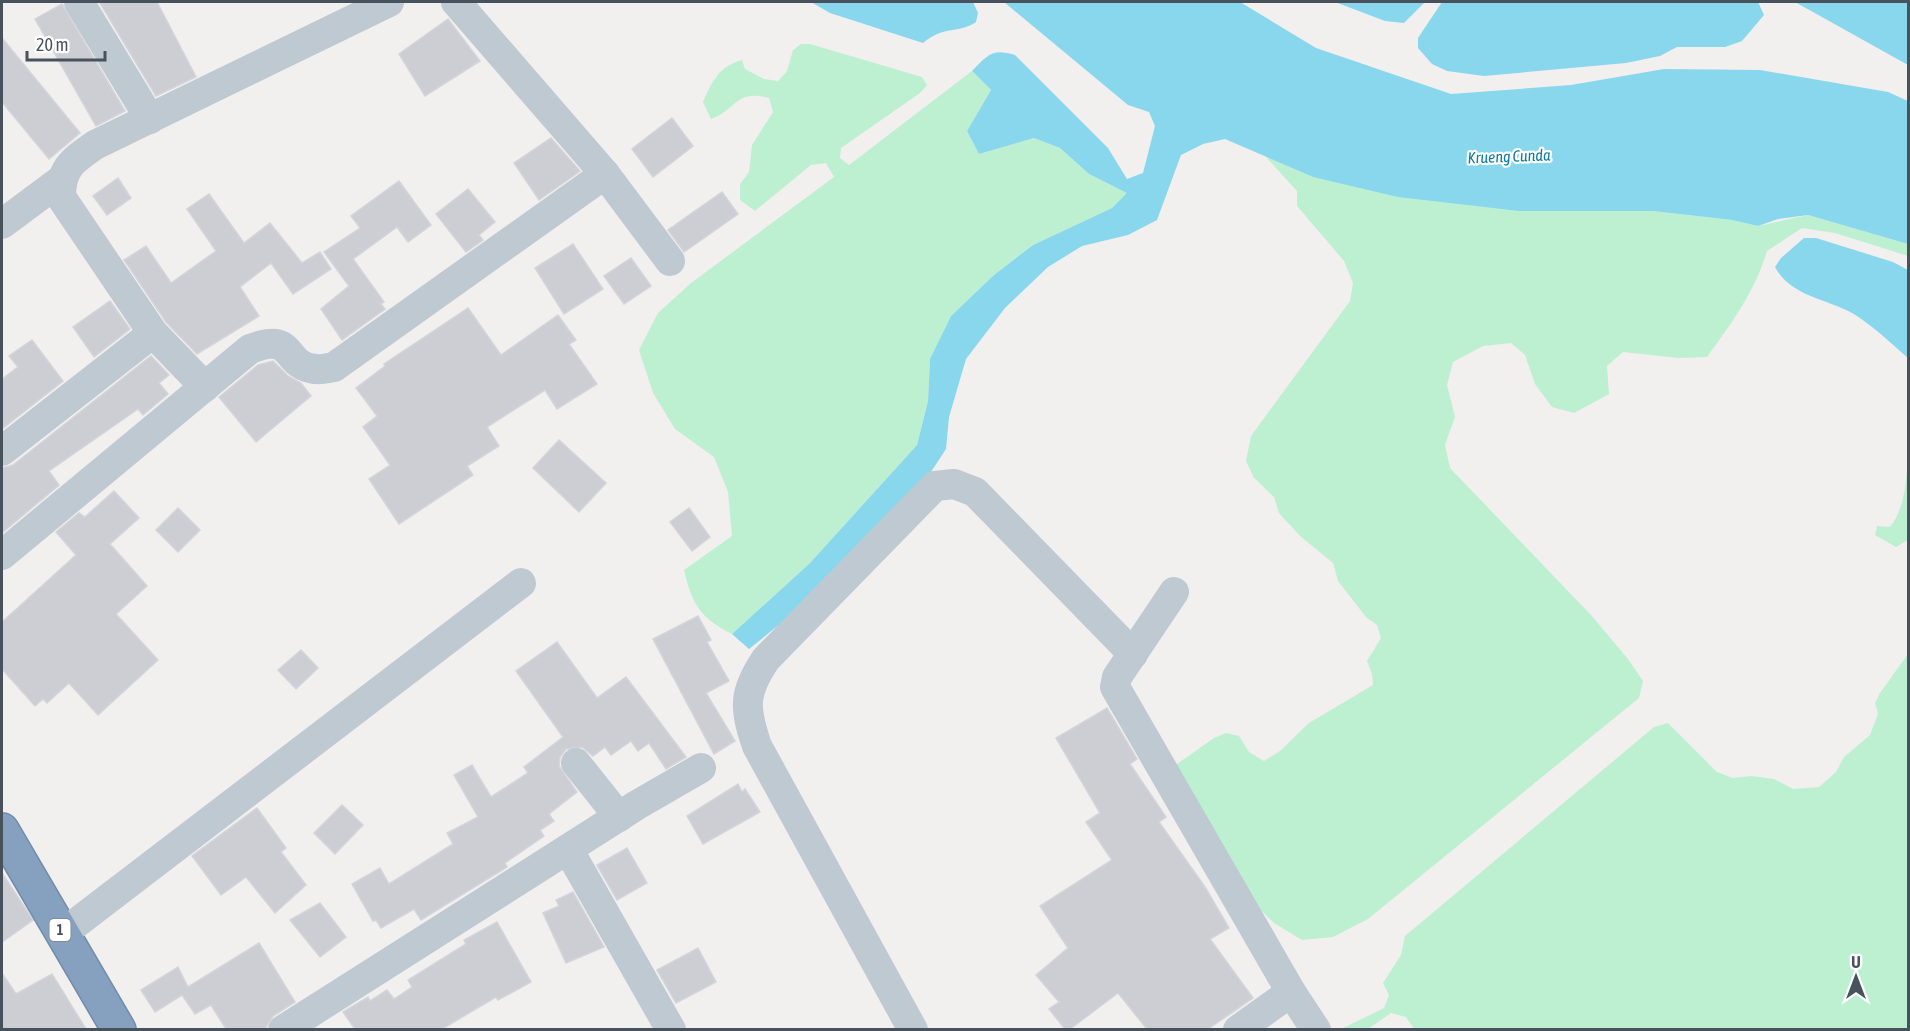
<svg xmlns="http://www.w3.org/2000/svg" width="1910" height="1031" font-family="'Asap Condensed',sans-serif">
  <rect width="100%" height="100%" fill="#f2efef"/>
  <g fill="#bdf0d1">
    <path d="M801,44H810L922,77L927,85L920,93L841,148L840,158L849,165L972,71L991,90L967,131L979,154L1034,138L1060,148L1089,174L1128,193L1112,208L1033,245L994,275L951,316L930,359L928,401L917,445L810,563L732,634C700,618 692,604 684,570L732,536L728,492L714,457L675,429L653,393L639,350L658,313L691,283L834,177L826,163L811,165L755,211L740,200V184L749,172L752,145L773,112L769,98C735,89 738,109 711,119L703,102C712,82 719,66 742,60L745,69L764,79L778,81L787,71L793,50Z"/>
    <path d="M1265,156L1313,177L1519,211H1653L1732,220L1758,226L1808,215L1908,244V256L1835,233L1802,228L1767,251C1755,291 1732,323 1707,357L1679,358L1623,352L1607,366L1609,394L1574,413L1552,407L1535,384L1525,355L1511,343L1483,346L1453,362L1447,385L1455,417L1445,445L1450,468L1591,615L1628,659L1643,681L1639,698L1368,919L1333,937L1302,940L1274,923L1241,891L1174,777L1177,764L1214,738L1226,733L1239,736L1249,752L1264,761L1280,751L1309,723L1373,685L1372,674L1367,661L1381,638L1377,625L1366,617L1338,581L1333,563L1300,536L1279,513L1274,497L1254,478L1246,461L1251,436L1350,301L1353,283L1344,261L1297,206V191Z"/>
    <path d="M1908,450V540L1896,547L1875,535L1877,526L1890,527C1906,508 1907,474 1908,450Z"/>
    <polygon points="1908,654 1908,1029 1415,1030 1406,1017 1391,1013 1368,1029 1341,1029 1384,1008 1389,995 1383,983 1401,955 1405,936 1654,727 1668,723 1717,772 1733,778 1751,776 1774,779 1793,789 1819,787 1836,772 1844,757 1870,735 1878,714 1875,703 1880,693"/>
  </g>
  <g fill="#89d7ed">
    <path d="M811,2H973L978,13L976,22C959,34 944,25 923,43L830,13Z"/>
    <path d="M1004,2H1240L1316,48L1451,94L1571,85L1664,69L1760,70L1888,92L1908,101V244L1808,215L1778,219L1758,226L1732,220L1653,211H1519L1398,197L1313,177L1225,139L1203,144L1181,155L1157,220L1128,235L1082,246L1048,267L1005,308L966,359L949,417L946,449L927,478L801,607L749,649L732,634L810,563L917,445L928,401L930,359L951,316L994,275L1033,245L1112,208L1127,193L1089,174L1060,148L1034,138L979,154L967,131L991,90L972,71C988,55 992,48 1015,55L1108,148L1127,179L1143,173L1155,126L1149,112L1128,105Z"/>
    <polygon points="1335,2 1425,2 1404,23 1385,21"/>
    <polygon points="1442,2 1758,2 1764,15 1742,41 1725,47 1677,47 1660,56 1626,63 1484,76 1447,71 1432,64 1418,48 1418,38"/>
    <polygon points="1795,2 1908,2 1908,65"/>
    <path d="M1804,238H1816L1893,262L1908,270V358C1892,344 1875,328 1857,316C1831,299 1791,298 1775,267L1781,258Z"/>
  </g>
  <g fill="#ccced4" stroke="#d3d5db" stroke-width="1.5">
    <polygon points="102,2 157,2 196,77 156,96 100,3"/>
    <polygon points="62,4 125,111 96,126 35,19"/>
    <polygon points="448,19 480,61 425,96 399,54"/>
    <polygon points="2,38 80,133 49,159 2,102"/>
    <polygon points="672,118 693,146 653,177 632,149"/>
    <polygon points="551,138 580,171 539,200 514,163"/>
    <polygon points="118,178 131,198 107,215 93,196"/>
    <polygon points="399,181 431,225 408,242 397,227 353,259 384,302 381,304 385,309 342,340 321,309 349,286 324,252 360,228 351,216"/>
    <polygon points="468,189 495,222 479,235 483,240 466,252 436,214"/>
    <polygon points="722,192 738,214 684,252 668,230"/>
    <polygon points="209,194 244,243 270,223 302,263 320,252 331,269 293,294 271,263 240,287 259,316 197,354 166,322 124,260 146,246 171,283 216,251 187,209"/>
    <polygon points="573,244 603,289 564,314 535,268"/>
    <polygon points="631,258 651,286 624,304 604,276"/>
    <polygon points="110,301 130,329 94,357 73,327"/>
    <polygon points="468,308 501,355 558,315 576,340 569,344 597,384 557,409 545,390 487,427 499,446 467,466 473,475 399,524 369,479 390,465 363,427 377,416 356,388 385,366 384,364"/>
    <polygon points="32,340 63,381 2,429 2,379 18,367 9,356"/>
    <polygon points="151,356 169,375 159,383 168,394 143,415 138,409 49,471 59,485 2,533 2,468 13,465"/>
    <polygon points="273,361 288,376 301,383 311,396 256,442 219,397 258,365"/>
    <polygon points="559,440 606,483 579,512 533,468"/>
    <polygon points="114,491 139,518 110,544 147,586 116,614 158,660 98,715 69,683 47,703 43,699 35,706 2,669 2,622 76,555 56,532 79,513 85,517"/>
    <polygon points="178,508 200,530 178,552 156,530"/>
    <polygon points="689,508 710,537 692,551 670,522"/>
    <polygon points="698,616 711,640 707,642 729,681 706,693 735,741 714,754 653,639"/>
    <polygon points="557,642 597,698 626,677 686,757 666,769 649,743 638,751 631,741 611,755 605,747 593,756 582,747 566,749 560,757 559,766 577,792 549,814 554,821 540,830 544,836 505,863 507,867 421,920 414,909 381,928 376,920 373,921 352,884 380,868 389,884 453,844 447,833 478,817 454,775 472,765 491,797 528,773 524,767 563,737 516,671"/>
    <polygon points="301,650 318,668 296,689 278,670"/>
    <polygon points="1107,708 1137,759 1130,764 1166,817 1159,822 1205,887 1229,928 1210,939 1253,998 1208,1029 1147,1029 1118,993 1070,1029 1065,1029 1049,1009 1059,1002 1036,975 1068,948 1040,906 1112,860 1086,822 1100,813 1056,738"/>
    <polygon points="738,784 742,792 745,789 760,812 703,844 687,816"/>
    <polygon points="342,805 363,825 335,854 314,833"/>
    <polygon points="257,808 286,848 281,852 306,885 275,913 246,877 221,895 192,856"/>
    <polygon points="627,848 647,883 617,900 597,865"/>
    <polygon points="2,873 33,920 2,942"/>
    <polygon points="573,892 604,947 566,963 543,913 559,906 556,900"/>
    <polygon points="320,903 346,937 320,957 290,920"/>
    <polygon points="497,922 531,982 498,1000 496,997 442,1029 355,1029 343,1012 368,997 370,1001 387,990 394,999 412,987 408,980 466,944 464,940"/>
    <polygon points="259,943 295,1002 273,1016 265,1029 226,1029 211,1005 195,1014 182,995 155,1012 141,990 178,967 188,987"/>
    <polygon points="698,948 716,982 676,1003 657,970"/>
    <polygon points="2,973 16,994 52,974 86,1029 2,1029"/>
  </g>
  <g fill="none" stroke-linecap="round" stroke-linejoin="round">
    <defs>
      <polyline id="highway" points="2,830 119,1030"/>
    </defs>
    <use href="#highway" stroke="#718caa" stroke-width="36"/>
    <g stroke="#bfc9d1" stroke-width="30">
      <polyline points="79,2 150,119"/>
      <polyline points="456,2 605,174 670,261"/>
      <polyline points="2,224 61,180"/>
      <path d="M205,387L153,333L61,197C61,168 72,161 95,145L389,2"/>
      <polyline points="2,451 153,333"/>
      <path d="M2,555L250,349C297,331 281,365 315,369C321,370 328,368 334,367L605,174"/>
      <polyline points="1174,592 1117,677 1115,687 1291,992 1316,1030"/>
      <polyline points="576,763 619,817"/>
      <polyline points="568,849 671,1030"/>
      <polyline points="62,934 521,583"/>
      <polyline points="283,1030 637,805 701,768"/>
      <path d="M913,1030L757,746C744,708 743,693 766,659L935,486L954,484L975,492L1133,654"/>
      <polyline points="1238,1030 1291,992"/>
    </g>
    <use href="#highway" stroke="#86a1bf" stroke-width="33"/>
  </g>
  <g text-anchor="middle" stroke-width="4.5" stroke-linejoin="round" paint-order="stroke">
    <rect fill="#fff" stroke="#7e868e" stroke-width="1.5" x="49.5" y="919" width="21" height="22" rx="4.5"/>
    <g font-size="14" font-weight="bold" fill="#47525d">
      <text x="60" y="935">1</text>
    </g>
    <g font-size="16" font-style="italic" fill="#0b7c9d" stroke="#fff">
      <text transform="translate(1509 156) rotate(-2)" y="6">Krueng Cunda</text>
    </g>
  </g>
  <rect width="1910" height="1031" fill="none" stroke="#47525d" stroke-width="6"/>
  <g transform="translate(1856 977)" stroke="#ffffff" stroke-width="4.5" paint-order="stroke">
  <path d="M0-4.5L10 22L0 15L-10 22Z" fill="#47525d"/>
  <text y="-9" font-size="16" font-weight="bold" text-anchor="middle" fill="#47525d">U</text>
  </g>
  <path d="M27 51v9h78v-9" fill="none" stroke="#47525d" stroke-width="3"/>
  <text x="36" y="51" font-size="18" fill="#47525d" stroke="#ffffff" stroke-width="4.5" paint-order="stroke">20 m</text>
</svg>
